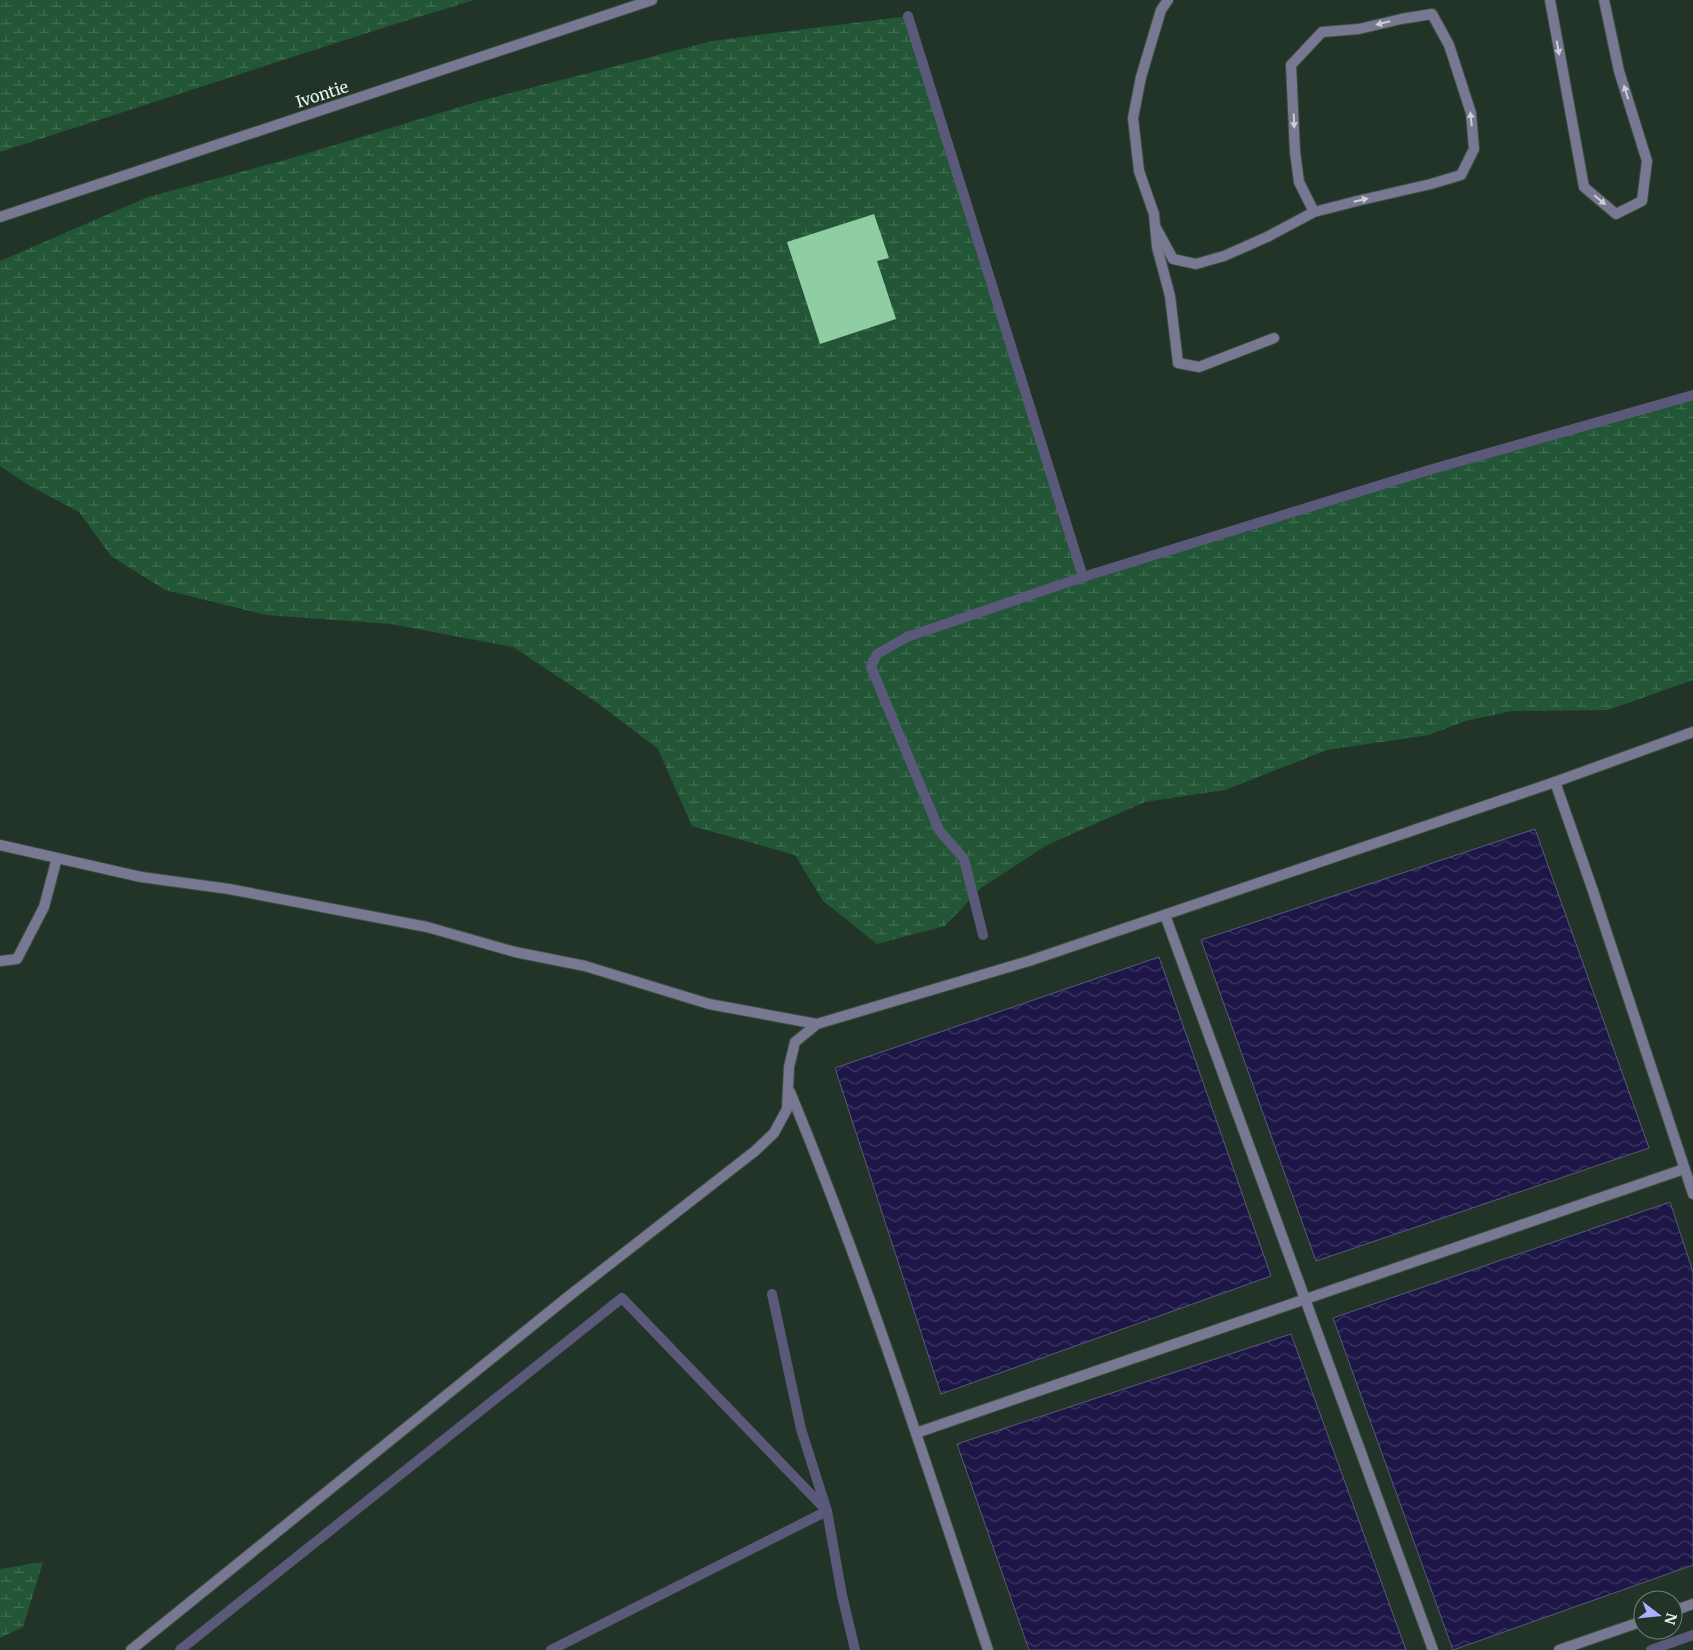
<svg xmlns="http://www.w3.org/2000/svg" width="1693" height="1650" font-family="Merriweather,serif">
  <defs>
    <pattern id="wetland-marsh" width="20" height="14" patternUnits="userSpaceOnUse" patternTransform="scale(1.25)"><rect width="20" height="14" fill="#225636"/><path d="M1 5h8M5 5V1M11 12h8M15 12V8" fill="none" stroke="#426f53"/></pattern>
    <pattern id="water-waves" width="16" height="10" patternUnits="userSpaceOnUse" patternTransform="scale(1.25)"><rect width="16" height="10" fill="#1d1647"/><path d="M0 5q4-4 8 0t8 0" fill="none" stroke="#3e3862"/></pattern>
  </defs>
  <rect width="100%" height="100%" fill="#223428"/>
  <g fill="url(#wetland-marsh)">
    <polygon points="0,0 474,0 373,31 0,152"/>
    <polygon points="908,16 1083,577 1429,470 1693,395 1693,680 1608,710 1512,711 1465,721 1429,735 1327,750 1225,790 1145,802 1047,845 981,888 945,926 877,944 823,901 795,855 692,826 658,749 599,704 513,647 391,624 266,615 165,590 111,556 79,512 30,486 0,466 0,261 148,197 292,158 476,102 712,41"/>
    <polygon points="43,1562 23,1627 0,1638 0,1569"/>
  </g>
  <g fill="url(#water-waves)" stroke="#5a5979">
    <polygon points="1535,829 1649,1148 1316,1261 1201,940"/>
    <polygon points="1159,957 1271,1276 941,1394 835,1068"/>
    <polygon points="1670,1202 1693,1272 1693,1565 1453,1650 1333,1318"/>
    <polygon points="1291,1334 1406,1650 1029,1650 957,1444"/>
  </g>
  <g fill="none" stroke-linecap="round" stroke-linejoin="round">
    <g stroke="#5a5979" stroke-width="10">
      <polyline points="908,16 1083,577"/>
      <polyline points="983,935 964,859 939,830 871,667 877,654 907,637 1083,577 1429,470 1693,395"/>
      <polyline points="772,1294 801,1429 827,1511 842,1595 855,1650"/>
      <polyline points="180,1650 622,1298 827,1511"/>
      <polyline points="551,1650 827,1511"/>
      <polyline points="1651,1650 1693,1635"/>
    </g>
  </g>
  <polygon fill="#8fcea3" points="874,214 889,258 877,261 896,319 820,344 787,242"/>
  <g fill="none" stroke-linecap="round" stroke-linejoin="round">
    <defs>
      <g id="service">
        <polyline points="1168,0 1161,10 1141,77 1133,118 1139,171 1154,214 1157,247 1170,296 1178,363 1199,367 1274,338"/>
        <polyline points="1550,0 1584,187 1616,214 1642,201 1647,161 1619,71 1604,0"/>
        <polyline points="1155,226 1173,259 1196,264 1224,256 1267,237 1314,212 1357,201 1431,184 1461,175 1474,149 1471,113 1449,45 1432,14 1401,19 1359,29 1322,32 1291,65 1295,152 1299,182 1314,212"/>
        <polyline points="1555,782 1593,891 1693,1194"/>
        <polyline points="0,845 141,877 229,889 427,927 515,952 585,966 709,1004 817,1024"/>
        <polyline points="1165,915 1433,1650"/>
        <polyline points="0,961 17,959 44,907 57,858"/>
        <path d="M790,1092C866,1275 926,1463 988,1650"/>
        <polyline points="916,1433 1684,1169"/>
        <polyline points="1673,1611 1693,1604"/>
        <polyline points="131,1650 569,1296 755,1151 774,1133 787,1109 789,1067 795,1042 817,1024 1029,961 1555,782 1693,732"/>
        <polyline points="1559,1650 1643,1621"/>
      </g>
      <polyline id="minor" points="0,217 652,0"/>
    </defs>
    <use href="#service" stroke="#3e4f44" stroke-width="12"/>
    <use href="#minor" stroke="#3e4f44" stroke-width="12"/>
    <use href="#service" stroke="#787892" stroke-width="10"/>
    <use href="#minor" stroke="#787892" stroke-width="10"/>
  </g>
  <defs><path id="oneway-solid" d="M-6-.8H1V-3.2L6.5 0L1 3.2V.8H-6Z" transform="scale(1.25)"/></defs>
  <g fill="#c8d0d2">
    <use href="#oneway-solid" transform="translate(1383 23) rotate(166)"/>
    <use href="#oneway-solid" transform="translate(1558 48) rotate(80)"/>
    <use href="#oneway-solid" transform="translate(1626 92) rotate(-107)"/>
    <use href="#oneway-solid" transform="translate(1471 119) rotate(-96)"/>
    <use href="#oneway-solid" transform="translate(1294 121) rotate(88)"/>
    <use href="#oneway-solid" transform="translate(1361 200) rotate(-13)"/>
    <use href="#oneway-solid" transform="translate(1600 200) rotate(39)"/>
  </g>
  <g text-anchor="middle" stroke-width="5" stroke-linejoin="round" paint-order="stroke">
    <g font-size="16" fill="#eaf5ed" stroke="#223428">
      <text transform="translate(322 94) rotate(-18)" y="6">Ivontie</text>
    </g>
  </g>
  <g transform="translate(1658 1615) rotate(106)"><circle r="24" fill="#223428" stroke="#728177"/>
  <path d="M0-4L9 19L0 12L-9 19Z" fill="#afaefa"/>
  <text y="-8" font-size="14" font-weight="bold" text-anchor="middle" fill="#eaf5ed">N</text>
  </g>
</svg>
